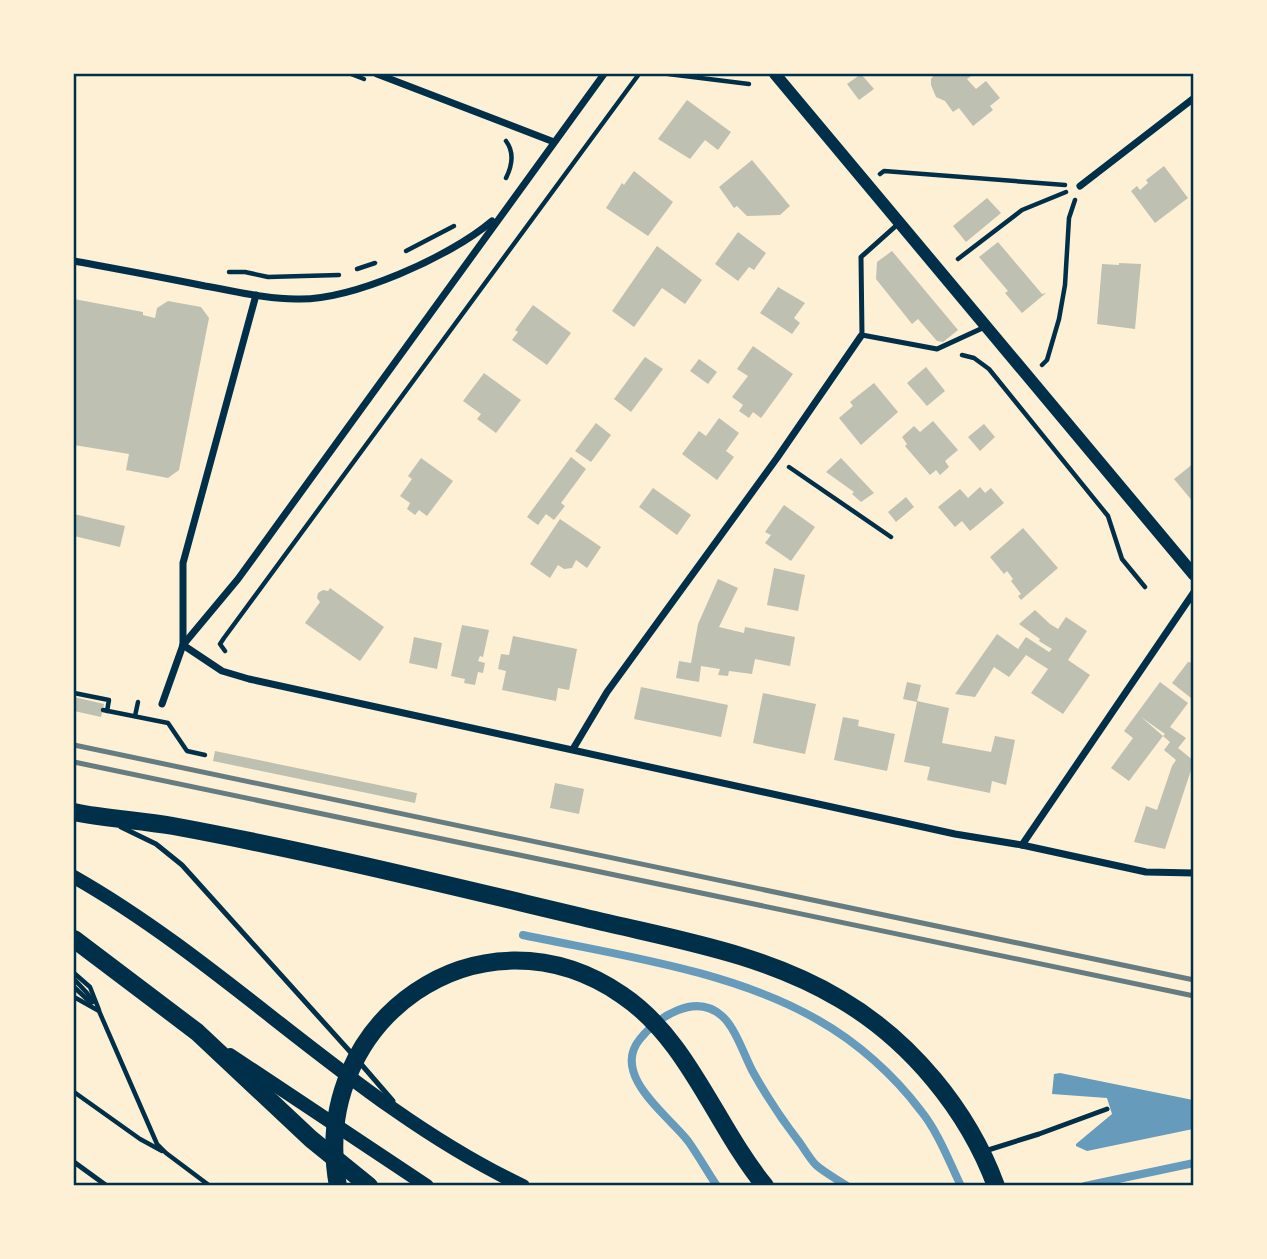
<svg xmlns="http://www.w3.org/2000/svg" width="1267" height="1259" font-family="'Times New Roman',serif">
  <rect width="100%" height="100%" fill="#fdf0d5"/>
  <polygon fill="#669bbc" points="1060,1073 1193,1100 1193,1129 1087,1151 1076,1146 1076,1144 1112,1114 1107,1098 1052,1094 1054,1074"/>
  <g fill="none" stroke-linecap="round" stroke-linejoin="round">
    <g stroke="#669bbc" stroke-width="8">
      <path d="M523,935C618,955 734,971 818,1020C857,1042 894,1075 921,1111C938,1132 949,1161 961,1186"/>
      <path d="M717,1186C707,1171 698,1155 688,1141C669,1116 610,1075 640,1039C658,1017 695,992 722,1016C735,1027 745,1057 753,1072C767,1097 783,1121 800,1143C805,1150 810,1159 816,1165C825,1173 837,1179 847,1186"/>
      <polyline points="1085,1186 1194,1163"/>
    </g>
  </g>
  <g fill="#bec0b2">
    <polygon points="861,74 874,89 859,100 847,84"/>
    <polygon points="935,74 974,74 967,79 976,89 986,81 1000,98 990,106 993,110 973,126 959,108 953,112 945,101 936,97 931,85 931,79"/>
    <polygon points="687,100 731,132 718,150 705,140 690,159 658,139"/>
    <polygon points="752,160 790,206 780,215 747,216 737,206 734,208 719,187"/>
    <polygon points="1164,166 1188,198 1155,223 1131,191 1137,186 1140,190 1148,183 1146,180"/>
    <polygon points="634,171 673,202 648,236 606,208 622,183 624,185"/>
    <polygon points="987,198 1001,213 966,242 953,226"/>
    <polygon points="738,232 766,253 754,270 749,267 738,281 715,264"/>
    <polygon points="998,242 1042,294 1046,293 1022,313 1005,293 1008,291 979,257"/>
    <polygon points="657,246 702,280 685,304 662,288 634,327 612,311"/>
    <polygon points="892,251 958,330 943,342 937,341 918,319 912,324 876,279 877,262"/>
    <polygon points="1119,263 1141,264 1135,329 1097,324 1102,264 1119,265"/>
    <polygon points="778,287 805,303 794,318 800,323 792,334 760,313"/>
    <polygon points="74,299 143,312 143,315 155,318 157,308 168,301 201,307 209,318 179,470 168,478 126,470 129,454 74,445"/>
    <polygon points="533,305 571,333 547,365 512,340 518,332 515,330"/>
    <polygon points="753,346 793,374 761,418 753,412 749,418 739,411 743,405 732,397 748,376 737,369"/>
    <polygon points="645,357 663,369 631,412 614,399"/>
    <polygon points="699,359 717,372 708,384 690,371"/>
    <polygon points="926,367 945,391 927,406 907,383"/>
    <polygon points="484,373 521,400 496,433 477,419 481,414 463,401"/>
    <polygon points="874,383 898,412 861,445 839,418 853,406 850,402"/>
    <polygon points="719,418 739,433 726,451 734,457 717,480 682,454 699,431 706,436"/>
    <polygon points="933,421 958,450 945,461 949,467 940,475 936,470 930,475 905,446 907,444 902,437 914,426 920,432"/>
    <polygon points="596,423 611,435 591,462 575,451"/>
    <polygon points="984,424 995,437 980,451 968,437"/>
    <polygon points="571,457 586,469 561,503 565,506 554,520 546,514 538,525 527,517"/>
    <polygon points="421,458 453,481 427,516 419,510 415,515 407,509 410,503 400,496 412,479 408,476"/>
    <polygon points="841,458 874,493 861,502 852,494 854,492 826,472"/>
    <polygon points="1194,463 1194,503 1174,479"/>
    <polygon points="980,487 985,493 991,488 1004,503 970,531 962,521 955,527 938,507 960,489 968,498"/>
    <polygon points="653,488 691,515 677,535 639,507"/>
    <polygon points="906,497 914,507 896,522 888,512"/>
    <polygon points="784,505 815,527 791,561 765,543 771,535 765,532"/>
    <polygon points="74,514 125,526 120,547 74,536"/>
    <polygon points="560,519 601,547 587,568 576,560 572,568 564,569 558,565 550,578 530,564"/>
    <polygon points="1023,528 1058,568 1021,600 1018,596 1021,594 1011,581 1013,579 1007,571 1004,574 990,557"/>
    <polygon points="774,568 805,575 798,611 767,605"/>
    <polygon points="718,579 738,588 719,627 744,633 745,627 795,637 790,666 755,659 752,674 729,671 728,676 718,675 720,669 701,666 699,682 676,678 679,661 691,663 698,624"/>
    <polygon points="330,588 384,627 360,661 305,623 320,602 317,598 318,593 323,590 328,591"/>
    <polygon points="1035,610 1050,624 1058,629 1066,617 1087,631 1068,660 1090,675 1063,714 1031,693 1048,669 1026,655 1009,677 994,667 975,697 955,694 997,634 1018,649 1026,637 1049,652 1052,649 1039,641 1040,639 1019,624"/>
    <polygon points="462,625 489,630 483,657 480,656 478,661 485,663 483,673 478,672 475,685 464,683 465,679 451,676"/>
    <polygon points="513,636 577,649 569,690 558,688 556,701 502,690 506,671 498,669 501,654 509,655"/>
    <polygon points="414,637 442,643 437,669 409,663"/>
    <polygon points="1188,662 1194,663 1194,695 1191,698 1172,683"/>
    <polygon points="907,682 921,685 917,701 949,708 942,743 991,752 995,736 1015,740 1006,785 992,781 990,793 927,780 930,767 904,762 917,702 903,699"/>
    <polygon points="1160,682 1188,703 1170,727 1186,738 1178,748 1194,761 1165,849 1134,842 1146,806 1157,810 1172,766 1176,760 1164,750 1170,742 1163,736 1165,734 1141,717 1163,736 1129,781 1111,768 1133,738 1124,731"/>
    <polygon points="641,687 728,705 721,737 634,719"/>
    <polygon points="763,693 816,704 805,754 753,743"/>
    <polygon points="74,697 104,704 101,717 74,711"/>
    <polygon points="843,717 859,720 858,726 895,734 887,771 834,760"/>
    <polygon points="215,751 417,793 415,803 213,761"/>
    <polygon points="555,783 584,789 579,814 550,808"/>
  </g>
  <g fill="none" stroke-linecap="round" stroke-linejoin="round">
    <g stroke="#003049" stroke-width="4.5">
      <polyline points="351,74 364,79"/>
      <polyline points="668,74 749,84"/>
      <polyline points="880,174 884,171 1065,185"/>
      <path d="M506,178C512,166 515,153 506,141"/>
      <polyline points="406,251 454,226"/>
      <polyline points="958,259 1022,210 1066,192"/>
      <polyline points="357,269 375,263"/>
      <polyline points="229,272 245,272 268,277 339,275"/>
      <polyline points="962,355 974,358 989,369 1108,516 1122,559 1145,587"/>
      <polyline points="1042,365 1047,360 1059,319 1065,285 1069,218 1075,200"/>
      <polyline points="789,467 891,537"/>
      <polyline points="225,651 220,644 224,638 639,74"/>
      <polyline points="74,693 109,700 107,711"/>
      <polyline points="103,710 168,723 187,751 205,755"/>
      <polyline points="135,716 138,702"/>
      <polyline points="74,973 90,987 99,1010"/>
      <polyline points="74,979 87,993 93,1002"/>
      <polyline points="74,987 91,1003"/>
      <polyline points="74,997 99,1011 157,1144 166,1153 210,1186"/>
      <polyline points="74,1092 140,1139 162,1151"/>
    </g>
    <g stroke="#003049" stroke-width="5">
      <polyline points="898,224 861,257 862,335 937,349 987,326"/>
      <polyline points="121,827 156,844 182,865 354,1056"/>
      <polyline points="361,1064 393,1101"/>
      <polyline points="985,1151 1039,1134 1107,1109"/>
      <polyline points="74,1162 107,1186"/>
    </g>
    <g stroke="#003049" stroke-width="7">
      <polyline points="377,74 554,142"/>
      <polyline points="1080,186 1194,98"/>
      <path d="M74,261C117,269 161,277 205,286C235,291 265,299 296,299C351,301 450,257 492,221"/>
      <polyline points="183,644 183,563 256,295"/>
      <polyline points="183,645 222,671 249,679 955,834 1022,845 1146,872 1194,873"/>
      <polyline points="162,704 183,645 238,579 604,74"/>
      <polyline points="573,749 607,692 777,458 861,336"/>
      <polyline points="1022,845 1194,592"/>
    </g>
    <polyline stroke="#003049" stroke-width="12" points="775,74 1194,575"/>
    <g stroke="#003049" stroke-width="14">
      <path d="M74,877C232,967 357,1107 523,1186"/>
      <polyline points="230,1055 427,1186"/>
    </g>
    <g stroke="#003049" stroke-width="18">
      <path d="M74,812C106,819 139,820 173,826C314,852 455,887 595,920C678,940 765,954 840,999C910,1040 968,1110 996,1186"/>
      <polyline points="74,939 197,1032 311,1139 369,1186"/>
      <path d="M338,1186C307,1020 481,898 622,995C689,1040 715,1125 765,1186"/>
    </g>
    <g stroke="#657d81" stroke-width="5">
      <polyline points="74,745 1194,980"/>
      <polyline points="74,762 1194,996"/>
    </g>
  </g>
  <rect width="1267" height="1259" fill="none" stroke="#fdf0d5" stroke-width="150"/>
  <rect x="75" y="75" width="1117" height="1109" fill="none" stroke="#003049" stroke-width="2.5"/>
</svg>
